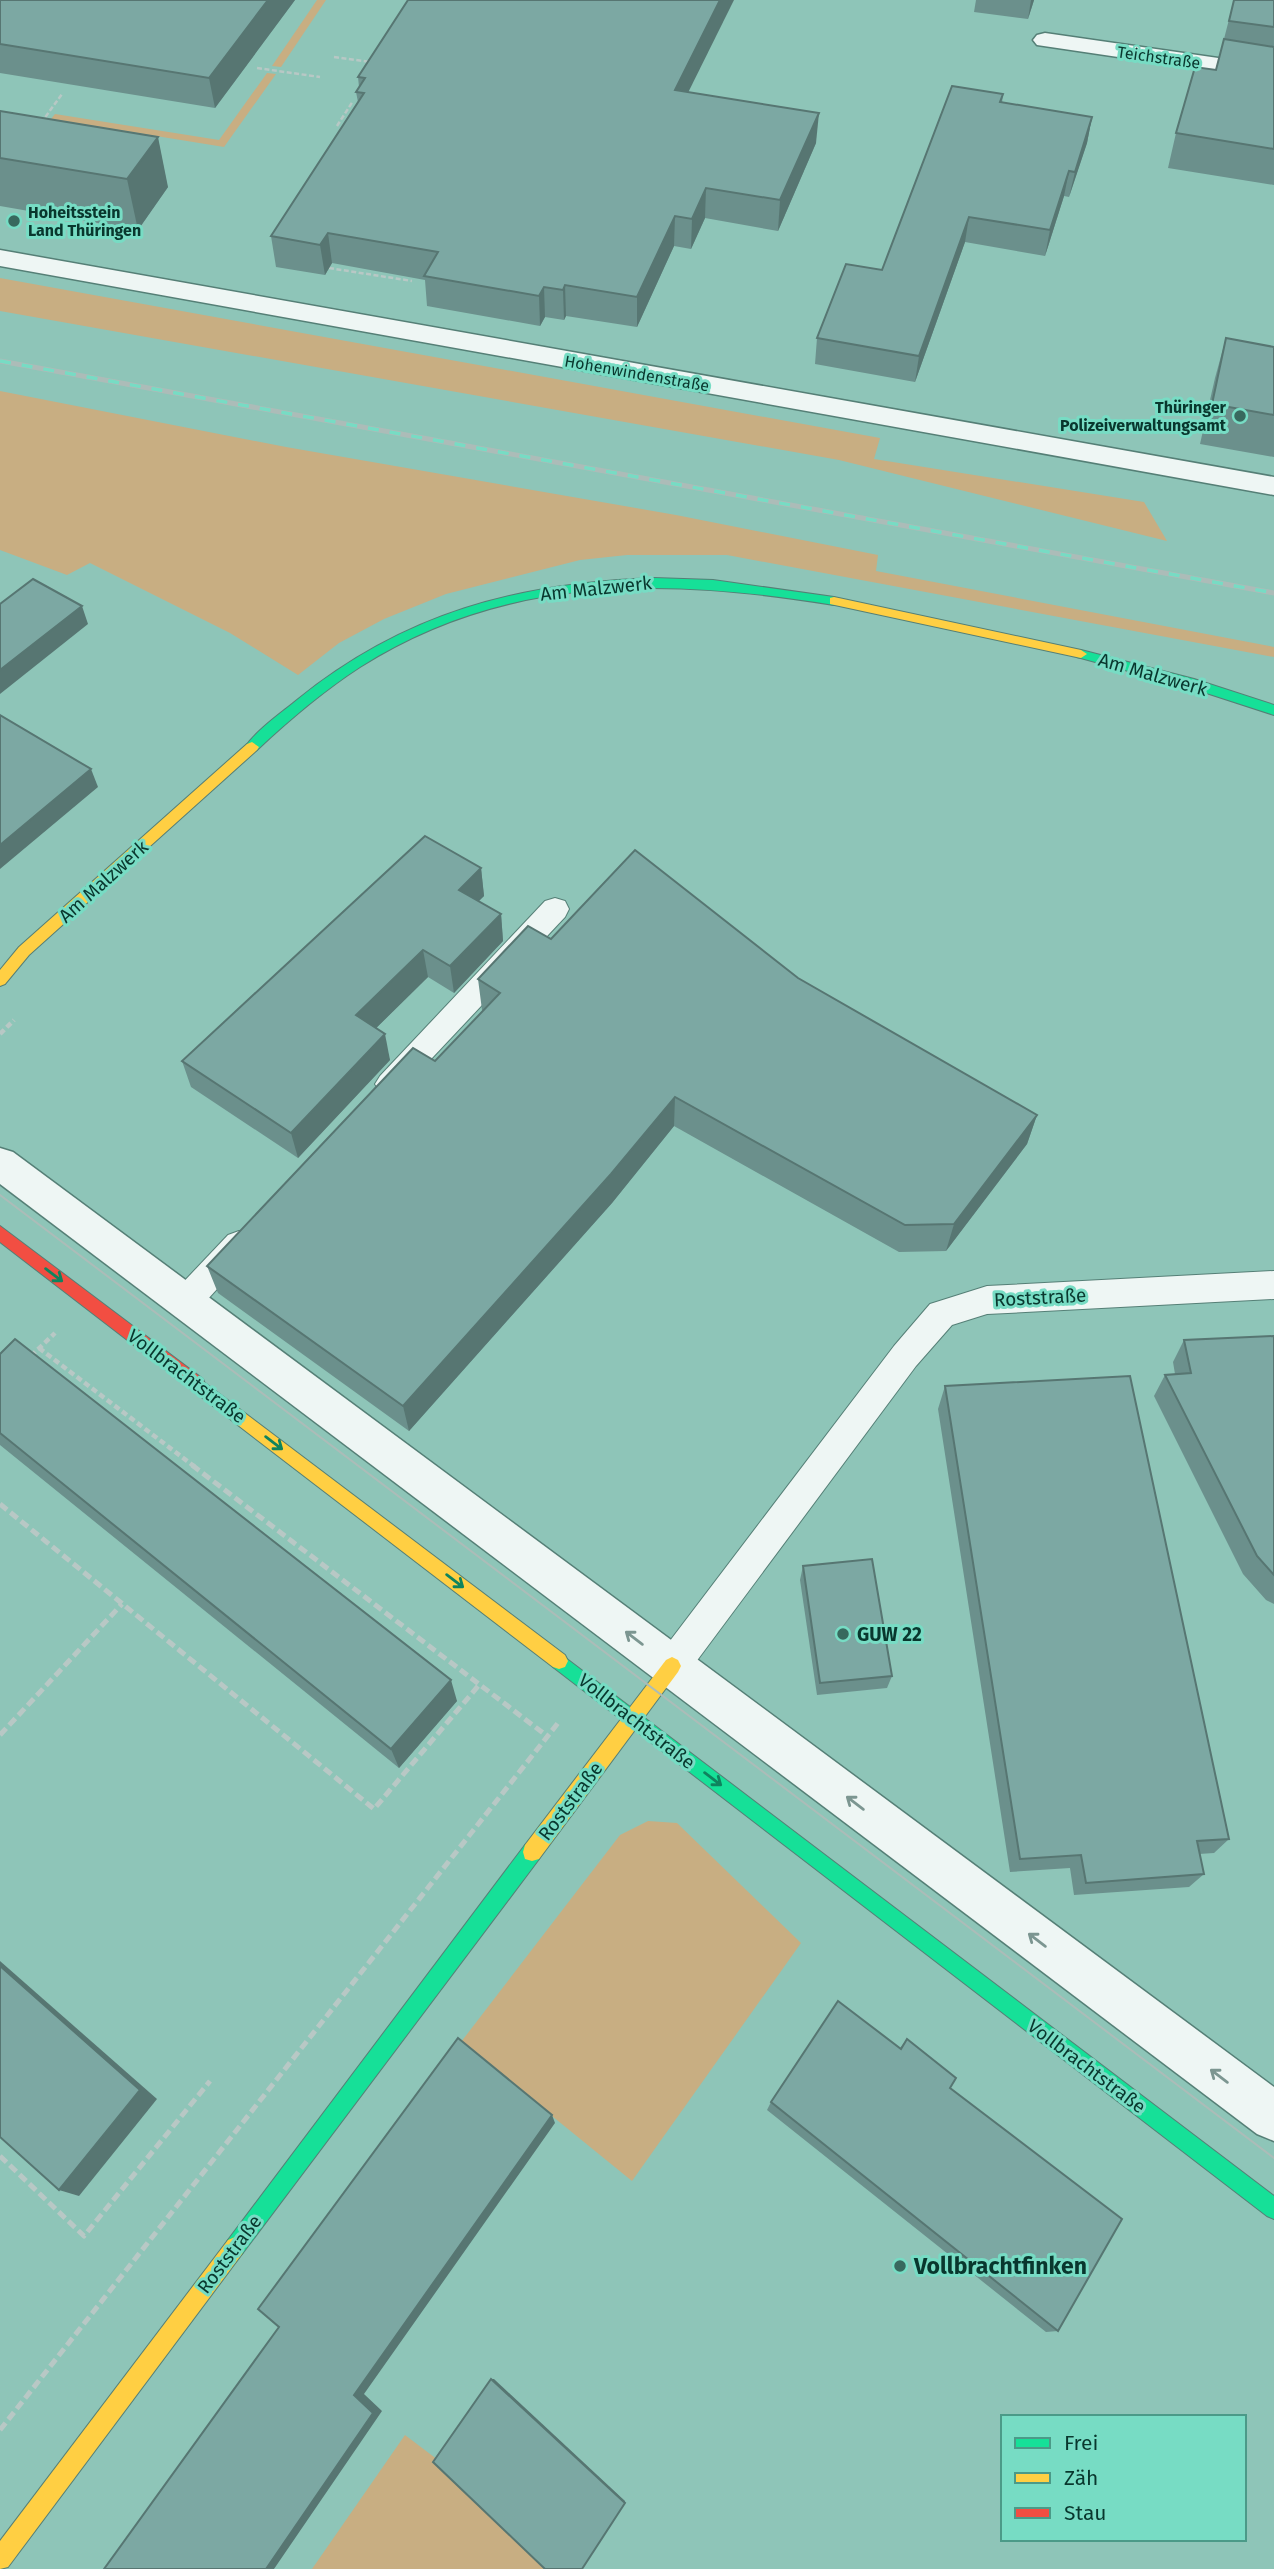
<svg xmlns="http://www.w3.org/2000/svg" width="1274" height="2569" font-family="'Fira Sans',sans-serif">
  <rect width="100%" height="100%" fill="#8ec5b8"/>
  <g fill="#c8ae82">
    <polygon points="317,0 326,0 281,67 272,66"/>
    <polygon points="267,73 276,74 224,147 51,119 55,114 219,140"/>
    <polygon points="0,278 880,438 874,459 1144,502 1167,541 839,460 0,311"/>
    <polygon points="0,391 286,447 676,515 878,555 876,571 1274,647 1274,657 727,555 627,555 580,560 446,594 384,619 339,643 298,675 230,633 90,563 67,575 0,550"/>
    <polygon points="648,1821 677,1823 801,1943 632,2181 461,2042 620,1835"/>
    <polygon points="405,2435 438,2460 552,2569 312,2569"/>
  </g>
  <g fill="none" stroke-linecap="round" stroke-linejoin="round">
    <defs>
      <g id="lane">
        <polygon points="555,898 565,901 569,909 565,917 400,1092 390,1096 380,1092 375,1084 380,1076 545,901"/>
        <polygon points="239,1231 250,1235 255,1244 250,1253 196,1312 185,1316 174,1312 169,1302 174,1292 228,1235"/>
        <polygon points="1274,1271 1274,1299 987,1314 952,1325 916,1366 684,1678 672,1683 660,1678 654,1666 660,1654 894,1346 930,1304 987,1286"/>
      </g>
      <g id="street">
        <polygon points="1045,33 1274,66 1274,80 1037,45 1033,40 1037,35"/>
        <polygon points="0,250 1274,477 1274,495 0,266"/>
        <polygon points="0,1148 13,1152 1274,2087 1274,2141 1257,2134 0,1184"/>
      </g>
      <g id="fast">
        <path d="M654,578L713,580L834,597L840,601L834,605C668,578 508,573 360,667C323,691 289,720 257,750L252,752L245,747C258,729 280,714 297,700C404,613 518,583 654,578Z"/>
        <polygon points="1081,650 1194,679 1274,705 1274,715 1191,688 1077,657 1075,654"/>
        <polygon points="559,1653 1274,2196 1274,2219 1267,2216 553,1667 550,1661 553,1655"/>
        <polygon points="532,1843 539,1845 541,1852 539,1859 242,2254 235,2257 228,2254 225,2247 228,2240 525,1845"/>
      </g>
      <g id="slow">
        <polygon points="834,597 1081,650 1087,654 1081,658 830,604 830,598"/>
        <polygon points="252,742 259,747 257,750 29,955 5,984 0,986 0,970 19,947 247,744"/>
        <polygon points="197,1377 565,1655 568,1661 565,1667 559,1669 553,1667 191,1389 189,1384 191,1379"/>
        <polygon points="672,1657 678,1660 681,1666 678,1672 539,1859 532,1861 525,1859 523,1852 525,1845 666,1660"/>
        <polygon points="235,2237 242,2240 245,2247 242,2254 8,2567 0,2569 0,2541 228,2240"/>
      </g>
      <polygon id="jam" points="0,1226 203,1379 205,1384 203,1389 197,1391 191,1389 0,1242"/>
    </defs>
    <use href="#lane" stroke="#557f76" stroke-width="2"/>
    <use href="#street" stroke="#557f76" stroke-width="3"/>
    <use href="#fast" stroke="#557f76" stroke-width="2"/>
    <use href="#slow" stroke="#557f76" stroke-width="2"/>
    <use href="#jam" stroke="#557f76" stroke-width="2"/>
    <g stroke="#b8c8c5" stroke-width="2.5" stroke-dasharray="5 2.5" stroke-linecap="butt">
      <polyline points="334,57 371,62"/>
      <polyline points="257,68 320,77"/>
      <polyline points="41,123 62,94"/>
      <polyline points="337,126 353,101"/>
      <polyline points="329,268 412,281"/>
    </g>
    <g stroke="#b8c8c5" stroke-width="4.5" stroke-dasharray="6 3.5" stroke-linecap="butt">
      <polyline points="0,1034 14,1020"/>
      <polyline points="39,1348 195,1467"/>
      <polyline points="31,1356 55,1333"/>
    </g>
    <g stroke="#b8c8c5" stroke-width="5" stroke-dasharray="9 4.5" stroke-linecap="butt">
      <polyline points="192,1465 547,1736"/>
      <polyline points="0,1504 374,1809 479,1685"/>
      <polyline points="0,1735 122,1604"/>
      <polyline points="0,2156 84,2236 210,2081"/>
      <polyline points="0,2430 558,1723"/>
    </g>
    <use href="#lane" fill="#eef6f4" fill-rule="evenodd"/>
    <use href="#street" fill="#eef6f4" fill-rule="evenodd"/>
    <use href="#fast" fill="#16e098" fill-rule="evenodd"/>
    <use href="#slow" fill="#ffcf43" fill-rule="evenodd"/>
    <use href="#jam" fill="#f24e42" fill-rule="evenodd"/>
    <polyline stroke="#acbcb8" stroke-width="2" points="0,1195 1274,2158"/>
    <defs>
      <polyline id="rail" points="0,361 1274,593"/>
    </defs>
    <use href="#rail" stroke="#acbcb8" stroke-width="5"/>
    <use href="#rail" stroke="#77dcc4" stroke-width="3.5" stroke-dasharray="11" stroke-linecap="butt"/>
  </g>
  <g fill="#6b908c">
    <polygon points="0,0 295,0 215,108 0,73"/>
    <polygon points="976,0 1034,0 1028,19 974,12"/>
    <polygon points="1234,0 1274,0 1274,185 1168,168 1176,133 1216,70"/>
    <polygon points="358,77 688,93 816,143 778,231 705,218 691,249 674,246 637,327 566,316 564,320 545,317 540,326 427,306 425,280 332,263 325,275 276,267 271,236 358,102 356,92 359,87"/>
    <polygon points="1003,94 1002,103 1092,117 1087,143 1069,197 1064,196 1045,256 965,242 915,382 815,364 817,338 882,270"/>
    <polygon points="0,111 168,187 138,230 0,206"/>
    <polygon points="1226,338 1274,347 1274,457 1200,444 1215,378"/>
    <polygon points="481,868 484,896 479,901 501,914 503,941 454,993 428,977 376,1028 390,1060 298,1158 191,1087 182,1061"/>
    <polygon points="551,939 798,978 1037,1115 1027,1144 946,1251 899,1252 674,1126 612,1203 409,1431 218,1293 207,1266 435,1061 483,1011 482,1010 478,979"/>
    <polygon points="1274,1336 1274,1604 1266,1600 1243,1574 1154,1396 1165,1375 1175,1374 1173,1362 1184,1340"/>
    <polygon points="0,1354 457,1701 399,1768 0,1445"/>
    <polygon points="945,1386 1229,1839 1214,1853 1199,1854 1204,1874 1189,1887 1074,1895 1070,1868 1010,1872 938,1409"/>
    <polygon points="803,1566 892,1676 887,1688 817,1695 800,1580"/>
    <polygon points="907,2039 950,2088 1058,2331 1046,2332 767,2110 771,2102 900,2048"/>
  </g>
  <g fill="#577672">
    <polygon points="268,0 295,0 215,108 209,78"/>
    <polygon points="720,0 734,0 674,121 675,90"/>
    <polygon points="1031,0 1034,0 1028,19"/>
    <polygon points="819,113 816,143 778,231 780,200"/>
    <polygon points="1092,117 1087,143 1069,197 1075,172"/>
    <polygon points="158,137 168,187 138,230 127,179"/>
    <polygon points="1069,171 1064,196 1045,256 1050,230"/>
    <polygon points="706,188 705,218 691,249 692,219"/>
    <polygon points="675,216 674,246 637,327 637,297"/>
    <polygon points="969,217 965,242 915,382 919,356"/>
    <polygon points="328,233 332,263 325,275 320,245"/>
    <polygon points="565,285 566,316 564,320 563,290"/>
    <polygon points="544,287 545,317 540,326 539,296"/>
    <polygon points="82,606 88,624 0,694 0,670"/>
    <polygon points="91,769 98,787 0,869 0,845"/>
    <polygon points="481,868 484,896 462,917 459,890"/>
    <polygon points="501,914 503,941 454,993 450,966"/>
    <polygon points="423,950 428,977 362,1042 356,1015"/>
    <polygon points="385,1034 390,1060 298,1158 291,1133"/>
    <polygon points="675,1097 674,1126 612,1203 409,1431 403,1406"/>
    <polygon points="1037,1115 1027,1144 946,1251 954,1224"/>
    <polygon points="451,1680 457,1701 399,1768 391,1749"/>
    <polygon points="0,1961 157,2099 79,2196 59,2190 0,1966"/>
    <polygon points="552,2115 555,2123 364,2394 382,2411 274,2569 266,2569 354,2395"/>
    <polygon points="491,2379 494,2379 625,2501 625,2503"/>
  </g>
  <g fill="#7ca8a3" stroke="#577672" stroke-width="2">
    <polygon points="0,0 268,0 209,78 0,44"/>
    <polygon points="408,0 720,0 675,90 819,113 780,200 706,188 692,219 675,216 637,297 565,285 563,290 544,287 539,296 424,276 438,252 328,233 320,245 271,236 364,93 356,92 365,78 358,77"/>
    <polygon points="1234,0 1274,0 1274,27 1229,21"/>
    <polygon points="1224,39 1274,47 1274,149 1176,133 1195,67 1216,70"/>
    <polygon points="952,86 1003,94 1000,102 1092,117 1075,172 1069,171 1050,230 969,217 919,356 817,338 846,264 882,270"/>
    <polygon points="0,111 158,137 127,179 0,158"/>
    <polygon points="1226,338 1274,347 1274,415 1212,404"/>
    <polygon points="33,579 82,606 0,670 0,604"/>
    <polygon points="0,715 91,769 0,845"/>
    <polygon points="425,836 481,868 459,890 501,914 450,966 423,950 356,1015 385,1034 291,1133 182,1061"/>
    <polygon points="635,850 798,978 1037,1115 954,1224 905,1225 675,1097 611,1174 403,1406 207,1266 413,1048 435,1061 500,993 478,979 528,926 551,939"/>
    <polygon points="1274,1336 1274,1575 1257,1556 1165,1375 1191,1373 1184,1340"/>
    <polygon points="15,1339 451,1680 391,1749 0,1433 0,1354"/>
    <polygon points="1130,1376 1229,1839 1197,1841 1204,1874 1086,1883 1081,1855 1020,1859 945,1386"/>
    <polygon points="872,1559 892,1676 820,1683 803,1566"/>
    <polygon points="0,1966 140,2090 59,2190 0,2137"/>
    <polygon points="838,2001 901,2049 907,2039 956,2078 950,2088 1122,2219 1058,2331 771,2102"/>
    <polygon points="458,2038 552,2115 354,2395 373,2413 266,2569 104,2569 279,2327 258,2309"/>
    <polygon points="491,2379 625,2503 582,2569 545,2569 433,2462"/>
  </g>
  <defs><path id="oneway-shaft" d="M-6 0H5M1.5-3L5.5 0L1.5 3" fill="none" stroke-width="1.6" stroke-linecap="round" stroke-linejoin="round" transform="scale(1.75)"/></defs>
  <g stroke="#0f835e">
    <use href="#oneway-shaft" transform="translate(54 1275) rotate(37)"/>
    <use href="#oneway-shaft" transform="translate(274 1443) rotate(37)"/>
    <use href="#oneway-shaft" transform="translate(455 1581) rotate(37)"/>
    <use href="#oneway-shaft" transform="translate(713 1779) rotate(37)"/>
  </g>
  <g stroke="#7c9691">
    <use href="#oneway-shaft" transform="translate(634 1638) rotate(-143)"/>
    <use href="#oneway-shaft" transform="translate(855 1803) rotate(-143)"/>
    <use href="#oneway-shaft" transform="translate(1037 1940) rotate(-143)"/>
    <use href="#oneway-shaft" transform="translate(1219 2076) rotate(-143)"/>
  </g>
  <g fill="#38695e" stroke="#77dcc4" stroke-width="2.5">
    <circle cx="14" cy="221" r="7"/>
    <circle cx="1240" cy="416" r="7"/>
    <circle cx="843" cy="1634" r="7"/>
    <circle cx="900" cy="2266" r="7"/>
  </g>
  <g text-anchor="middle" stroke-width="6" stroke-linejoin="round" paint-order="stroke">
    <g font-size="16" fill="#09372e" stroke="#77dcc4">
      <text transform="translate(1159 57) rotate(8)" y="6">Teichstraße</text>
      <text transform="translate(637 373) rotate(10)" y="6">Hohenwindenstraße</text>
    </g>
    <g font-size="16" font-weight="bold" fill="#09372e" stroke="#77dcc4" text-anchor="start">
      <text x="28" y="218">Hoheitsstein<tspan x="28" dy="18">Land Thüringen</tspan></text>
      <text x="1226" y="413" text-anchor="end">Thüringer<tspan x="1226" dy="18">Polizeiverwaltungsamt</tspan></text>
    </g>
    <g font-size="19" fill="#09372e" stroke="#77dcc4">
      <text transform="translate(596 588) rotate(-6)" y="7">Am Malzwerk</text>
      <text transform="translate(1153 674) rotate(16)" y="7">Am Malzwerk</text>
      <text transform="translate(103 881) rotate(-42)" y="7">Am Malzwerk</text>
      <text transform="translate(1040 1297) rotate(-3)" y="7">Roststraße</text>
      <text transform="translate(187 1376) rotate(37)" y="7">Vollbrachtstraße</text>
      <text transform="translate(637 1721) rotate(38)" y="7">Vollbrachtstraße</text>
      <text transform="translate(570 1801) rotate(-53)" y="7">Roststraße</text>
      <text transform="translate(1087 2066) rotate(37)" y="7">Vollbrachtstraße</text>
      <text transform="translate(229 2254) rotate(-53)" y="7">Roststraße</text>
    </g>
    <g font-size="19" font-weight="bold" fill="#09372e" stroke="#77dcc4" text-anchor="start">
      <text x="857" y="1641">GUW 22</text>
    </g>
    <g font-size="23" font-weight="bold" fill="#09372e" stroke="#77dcc4" text-anchor="start">
      <text x="914" y="2274">Vollbrachtfinken</text>
    </g>
  </g>
  <rect x="1001" y="2415" width="245" height="126" fill="#77dcc4" stroke="#4b9a88" stroke-width="2"/>
  <rect x="1015" y="2438" width="35" height="10" fill="#16e098" stroke="#4b9a88" stroke-width="2"/>
  <text x="1064" y="2450" font-size="21" fill="#09372e">Frei</text>
  <rect x="1015" y="2473" width="35" height="10" fill="#ffcf43" stroke="#4b9a88" stroke-width="2"/>
  <text x="1064" y="2485" font-size="21" fill="#09372e">Zäh</text>
  <rect x="1015" y="2508" width="35" height="10" fill="#f24e42" stroke="#4b9a88" stroke-width="2"/>
  <text x="1064" y="2520" font-size="21" fill="#09372e">Stau</text>
</svg>
